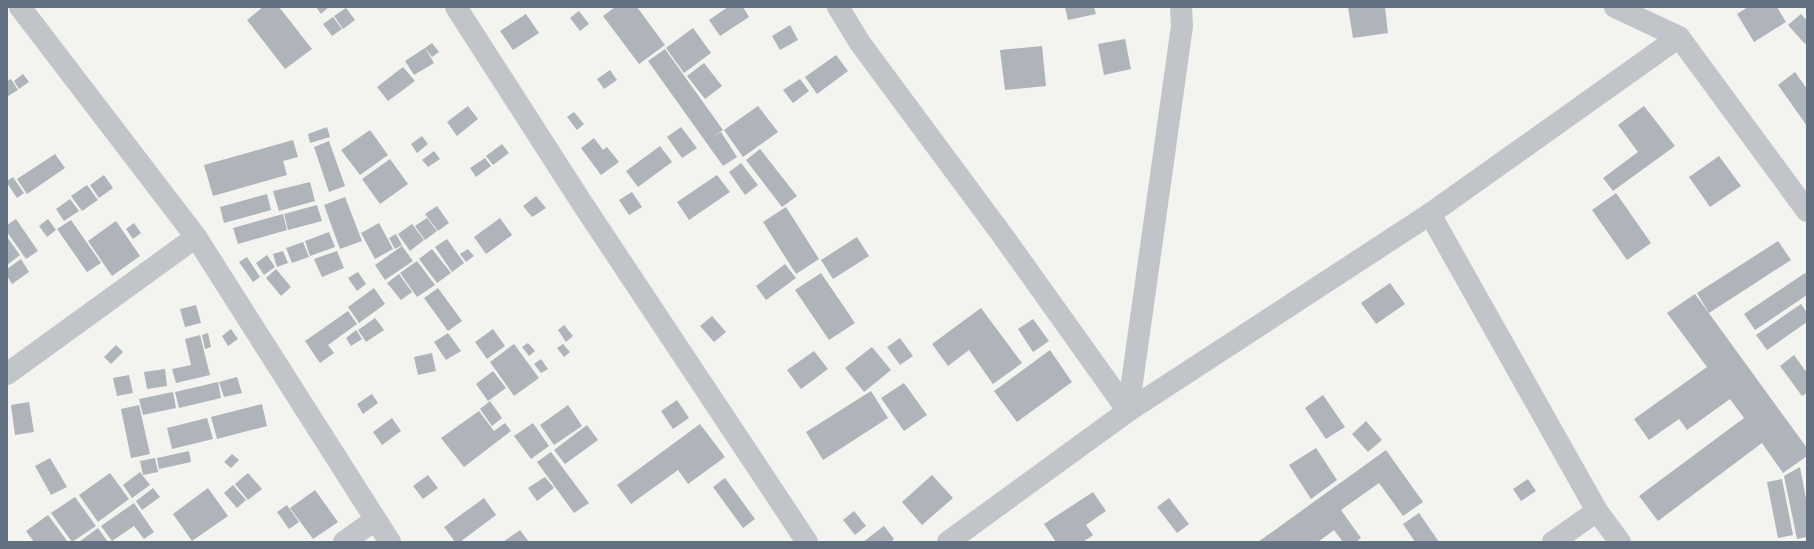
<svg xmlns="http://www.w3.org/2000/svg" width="1814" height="549" font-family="Karla,sans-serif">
  <rect width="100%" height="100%" fill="#f3f4ef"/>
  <g fill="#aeb4b9">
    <polygon points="263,7 279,7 312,49 285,69 247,20"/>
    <polygon points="316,7 329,7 321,14"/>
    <polygon points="615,7 637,7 665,45 639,64 603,16"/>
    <polygon points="728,7 743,7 749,17 720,36 709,20"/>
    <polygon points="1065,7 1094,7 1096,14 1068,20"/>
    <polygon points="1348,7 1385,7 1388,33 1353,38"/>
    <polygon points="1748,7 1777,7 1786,22 1754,42 1737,14"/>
    <polygon points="346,8 355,20 343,29 334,16"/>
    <polygon points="579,11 589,24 580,31 570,18"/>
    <polygon points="526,14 539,33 513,50 500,31"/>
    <polygon points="1801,14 1807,21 1807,42 1805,44 1788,25"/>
    <polygon points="333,17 342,29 332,36 323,24"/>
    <polygon points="790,25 798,40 780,50 772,36"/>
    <polygon points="693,28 711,53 684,73 666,48"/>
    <polygon points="1125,39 1131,69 1104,75 1098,44"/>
    <polygon points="432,43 439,52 432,57 425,48"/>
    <polygon points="1042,46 1046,86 1005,90 1000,50"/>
    <polygon points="425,48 434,63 414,75 405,61"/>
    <polygon points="665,49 723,130 710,139 721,132 737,157 723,166 648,61"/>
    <polygon points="836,55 848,71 817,94 805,77"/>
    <polygon points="704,63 722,86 705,99 687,76"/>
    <polygon points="403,67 415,81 388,101 377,87"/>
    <polygon points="610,70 617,80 604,89 597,79"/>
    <polygon points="1795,72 1807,89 1807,126 1778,85"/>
    <polygon points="23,74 29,82 19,89 14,81"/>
    <polygon points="11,79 18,90 8,96 7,81"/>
    <polygon points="800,79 809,91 793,103 783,90"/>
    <polygon points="468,106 478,119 457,136 447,122"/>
    <polygon points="758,106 778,132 743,157 724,130"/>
    <polygon points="1644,106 1675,146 1613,191 1603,178 1638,152 1618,125"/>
    <polygon points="574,112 584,124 577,130 567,117"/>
    <polygon points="327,127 330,137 310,143 308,134"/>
    <polygon points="681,127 697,148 682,158 667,137"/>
    <polygon points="370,130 388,155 360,175 341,150"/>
    <polygon points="422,136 428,144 417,153 411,144"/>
    <polygon points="594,138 603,150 607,147 619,162 601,175 581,148"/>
    <polygon points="293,140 298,157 283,161 287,175 213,196 204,165"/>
    <polygon points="329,141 345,186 329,192 314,147"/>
    <polygon points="502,144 509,153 493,165 486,156"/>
    <polygon points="660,146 672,162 638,187 626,171"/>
    <polygon points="760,149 797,196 782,207 746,160"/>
    <polygon points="434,151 440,159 428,167 422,160"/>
    <polygon points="55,154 65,168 27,194 17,179"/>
    <polygon points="1719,156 1741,186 1710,207 1689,177"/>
    <polygon points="485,158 491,166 476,177 470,168"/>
    <polygon points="390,159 408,184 380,204 362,179"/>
    <polygon points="741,163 758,185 745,195 729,172"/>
    <polygon points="104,175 113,188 99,198 90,185"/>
    <polygon points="717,175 730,192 689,220 677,202"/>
    <polygon points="13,177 24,193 17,198 7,183 7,181"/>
    <polygon points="310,182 315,201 279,211 273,191"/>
    <polygon points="87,185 98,200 82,211 71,196"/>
    <polygon points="632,192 642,207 629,215 619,200"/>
    <polygon points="1616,193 1651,243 1627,260 1592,210"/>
    <polygon points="267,194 271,210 224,223 220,207"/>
    <polygon points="536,196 546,208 532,217 523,206"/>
    <polygon points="345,197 362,241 340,249 324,205"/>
    <polygon points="70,199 79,211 64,221 56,209"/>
    <polygon points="317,205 322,221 288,230 284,214"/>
    <polygon points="437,206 449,223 438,231 425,214"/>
    <polygon points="786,207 819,259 796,274 763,222"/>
    <polygon points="283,214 287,230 238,244 233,228"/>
    <polygon points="427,218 437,231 425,240 415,226"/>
    <polygon points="500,218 512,235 486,254 474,237"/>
    <polygon points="16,219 38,251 26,259 7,232 7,225"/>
    <polygon points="48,219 56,230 47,237 39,226"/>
    <polygon points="71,220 101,263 87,272 57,229"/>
    <polygon points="116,221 140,256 112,276 88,241"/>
    <polygon points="134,223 141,233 133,239 126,229"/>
    <polygon points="379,223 393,249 375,259 361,233"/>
    <polygon points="412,224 424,240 410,251 398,234"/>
    <polygon points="329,232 335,247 310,256 305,241"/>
    <polygon points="396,234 402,245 395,249 389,238"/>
    <polygon points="7,237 20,255 7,265"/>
    <polygon points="857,237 869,256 833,279 821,260"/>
    <polygon points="447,239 464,263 452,272 435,247"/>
    <polygon points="1778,241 1791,260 1709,313 1697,293"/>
    <polygon points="303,242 309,257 292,263 286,248"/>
    <polygon points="402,246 413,261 385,280 375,265"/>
    <polygon points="432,249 451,273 437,283 419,259"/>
    <polygon points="468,249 474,256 466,262 460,254"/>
    <polygon points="283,251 288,263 277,267 273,254"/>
    <polygon points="337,251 344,268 322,277 314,259"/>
    <polygon points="267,255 275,267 264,275 256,263"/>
    <polygon points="247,257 260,277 253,282 239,262"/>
    <polygon points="21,259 29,272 12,284 7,276 7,269"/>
    <polygon points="417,261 435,285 417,297 400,273"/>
    <polygon points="785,264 796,278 766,300 756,286"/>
    <polygon points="276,269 291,287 281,296 266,278"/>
    <polygon points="358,272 366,284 357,291 348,278"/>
    <polygon points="821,273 855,323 829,340 795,290"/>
    <polygon points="1805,273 1807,277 1807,295 1755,330 1744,314"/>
    <polygon points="399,274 412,292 401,300 387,283"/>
    <polygon points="1390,283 1405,304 1376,324 1361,303"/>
    <polygon points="374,288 385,304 359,323 348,307"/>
    <polygon points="438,288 462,321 448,331 424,298"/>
    <polygon points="1695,294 1807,448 1807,456 1783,473 1762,443 1658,521 1639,496 1744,418 1730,399 1687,430 1679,419 1649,440 1634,419 1707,367 1667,313"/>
    <polygon points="1801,304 1807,313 1807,322 1767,350 1756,335"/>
    <polygon points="196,305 201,323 185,327 180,309"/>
    <polygon points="981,308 1022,363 993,384 969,350 948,366 932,344"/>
    <polygon points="348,311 357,324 328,345 334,353 320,363 305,341"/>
    <polygon points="712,316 726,332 714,342 700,326"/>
    <polygon points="375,318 384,330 366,342 358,330"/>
    <polygon points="1033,319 1049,341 1033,352 1018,329"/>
    <polygon points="564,325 573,336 566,342 558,330"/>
    <polygon points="231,329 238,339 228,346 222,336"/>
    <polygon points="493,329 505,346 487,359 475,342"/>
    <polygon points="356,330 362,339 351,346 346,338"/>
    <polygon points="208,333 211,347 205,349 202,335"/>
    <polygon points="448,333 461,351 446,360 434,342"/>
    <polygon points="200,335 210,375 176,383 172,369 191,365 185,339"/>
    <polygon points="900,338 913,356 900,365 887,347"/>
    <polygon points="528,343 535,351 529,356 522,347"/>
    <polygon points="514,344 539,378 514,396 490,362"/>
    <polygon points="563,344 570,352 564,357 557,348"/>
    <polygon points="116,345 123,352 111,364 104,357"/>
    <polygon points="872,347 891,370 864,392 845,368"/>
    <polygon points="1050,350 1072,382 1017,422 994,391"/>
    <polygon points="814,351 828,369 801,389 787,370"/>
    <polygon points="432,353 436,371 418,375 414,357"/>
    <polygon points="1794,355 1807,373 1807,393 1802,396 1780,366"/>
    <polygon points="541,359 548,369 541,373 534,364"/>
    <polygon points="165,369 167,386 147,389 144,372"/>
    <polygon points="493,371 506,388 488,401 476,384"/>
    <polygon points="129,375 133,393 117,396 113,378"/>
    <polygon points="237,377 242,393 224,397 219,382"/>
    <polygon points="218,382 221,398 179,408 175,392"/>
    <polygon points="904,383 927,415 904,431 881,398"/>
    <polygon points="871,391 888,418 823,460 806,432"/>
    <polygon points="173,392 176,408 143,415 139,399"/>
    <polygon points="372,394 378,403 363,414 357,404"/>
    <polygon points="1323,395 1345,427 1326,439 1305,408"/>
    <polygon points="677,400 689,418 673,429 661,411"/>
    <polygon points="490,401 502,418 492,426 480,409"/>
    <polygon points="29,402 34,432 15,435 11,405"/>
    <polygon points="262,404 267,426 217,439 211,417"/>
    <polygon points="139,405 150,454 131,458 121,409"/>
    <polygon points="568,405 582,426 554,445 540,425"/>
    <polygon points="479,411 494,431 505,423 511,431 464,467 441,438"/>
    <polygon points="207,418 213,439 172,449 167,428"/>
    <polygon points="392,418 401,431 382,445 373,432"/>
    <polygon points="1366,421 1382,440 1368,452 1352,434"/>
    <polygon points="533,423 549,446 531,459 514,436"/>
    <polygon points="700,424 725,457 688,484 678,470 631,504 617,485"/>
    <polygon points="587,425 598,440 565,464 554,450"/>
    <polygon points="1316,448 1337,480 1311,499 1289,465"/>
    <polygon points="1386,450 1423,502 1403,516 1379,483 1341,510 1361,538 1356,542 1343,542 1334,530 1318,542 1258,542"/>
    <polygon points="189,451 191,462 159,469 157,458"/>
    <polygon points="551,452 589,503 574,513 537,462"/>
    <polygon points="232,454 239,460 231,468 224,462"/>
    <polygon points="50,458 67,487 51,495 35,466"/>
    <polygon points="155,458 158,472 143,475 140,461"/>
    <polygon points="1800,467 1807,504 1807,537 1797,539 1784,476"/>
    <polygon points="140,472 150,485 132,498 123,485"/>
    <polygon points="110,473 129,499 98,522 79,495"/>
    <polygon points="248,473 262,489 248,500 235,484"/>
    <polygon points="428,475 438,488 423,499 413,486"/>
    <polygon points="932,475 953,498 922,525 902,502"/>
    <polygon points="545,477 554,488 537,501 528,488"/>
    <polygon points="725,478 755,519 743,528 713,487"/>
    <polygon points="1528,479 1536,491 1521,501 1513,489"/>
    <polygon points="1782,479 1793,535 1778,538 1767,482"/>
    <polygon points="233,485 246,500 237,508 224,493"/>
    <polygon points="153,488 160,497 142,510 136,501"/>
    <polygon points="208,488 228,516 192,541 173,514"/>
    <polygon points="315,490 338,522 313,539 290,508"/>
    <polygon points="1093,492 1106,511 1086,525 1093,535 1083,542 1056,542 1044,524"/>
    <polygon points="75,497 96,526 72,542 51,513"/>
    <polygon points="484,498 496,515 460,542 455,542 444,527"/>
    <polygon points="1169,498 1189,524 1177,533 1157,507"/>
    <polygon points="134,503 154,532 144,539 134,526 112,541 101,526"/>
    <polygon points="287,505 299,522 289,529 277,512"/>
    <polygon points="854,511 866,526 855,535 843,520"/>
    <polygon points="1419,513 1439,542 1415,542 1403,524"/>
    <polygon points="48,515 68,542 34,542 26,531"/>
    <polygon points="884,526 894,539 891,542 863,542"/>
    <polygon points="98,528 108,542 79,542"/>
    <polygon points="520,530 529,542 503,542"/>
  </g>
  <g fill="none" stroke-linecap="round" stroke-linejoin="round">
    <g stroke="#c1c4c8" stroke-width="22">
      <polyline points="20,7 196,237 390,542"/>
      <polyline points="456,7 580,200 807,542"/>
      <polyline points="838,7 860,43 1003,236 1128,411"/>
      <polyline points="1615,7 1679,37 1807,211"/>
      <polyline points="1430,214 1597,511 1620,542"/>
      <polyline points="7,374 196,237"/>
      <polyline points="1128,411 1182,26 1181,7"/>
      <polyline points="344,542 375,520"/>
      <polyline points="948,542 1128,411 1430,214 1679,37"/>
      <polyline points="1553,542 1597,511"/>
    </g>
  </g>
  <rect width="1814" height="549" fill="none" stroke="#627181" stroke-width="16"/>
</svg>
